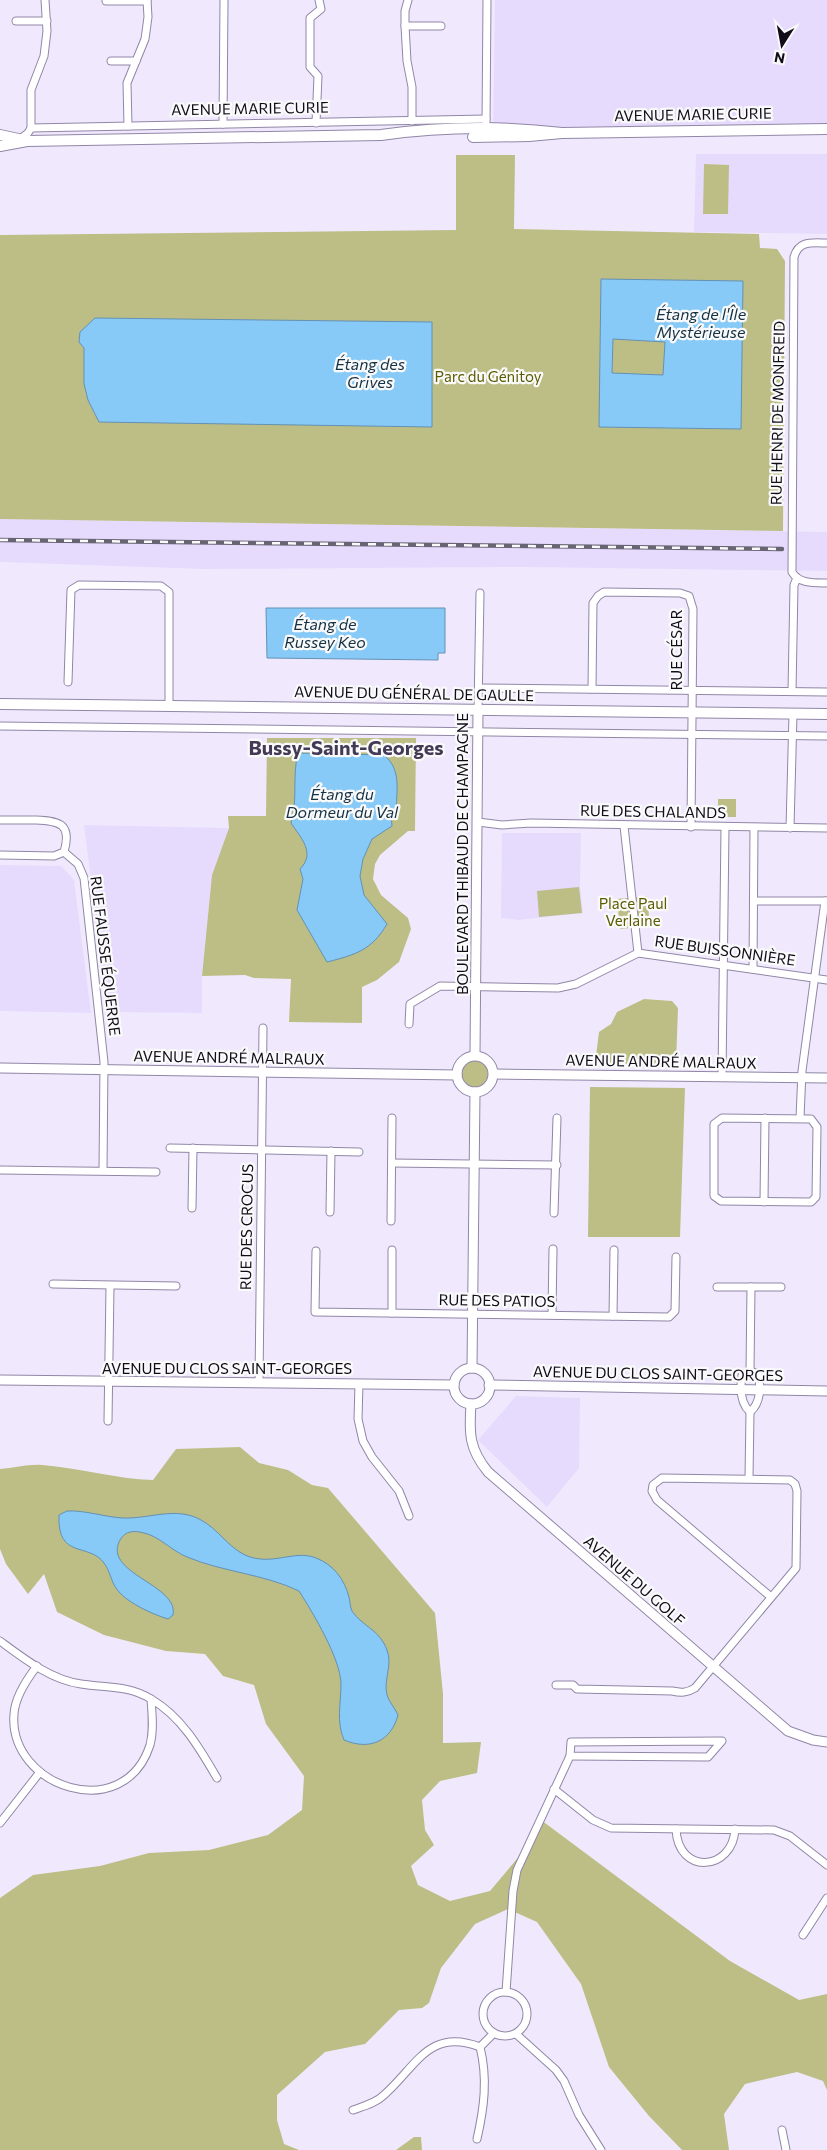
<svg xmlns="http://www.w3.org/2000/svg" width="827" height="2150" font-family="Commissioner,sans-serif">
  <rect width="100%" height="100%" fill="#f0e9fe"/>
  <g fill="#e6dbfd">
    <polygon points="495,0 827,0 827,128 493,134"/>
    <polygon points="696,154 827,154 827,234 694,232"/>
    <polygon points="0,519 827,532 827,571 524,567 203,569 0,562"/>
    <polygon points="84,825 229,828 212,875 202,976 202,1013 108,1012"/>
    <polygon points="502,833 581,833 580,886 583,913 518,920 501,918"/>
    <polygon points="0,865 61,866 74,880 91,1013 0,1011"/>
    <polygon points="516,1396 580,1398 579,1468 547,1507 478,1440"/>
  </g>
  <g fill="#bcbe85">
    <polygon points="456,155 515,155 514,229 759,234 760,248 777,249 785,261 783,531 0,519 0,235 456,230"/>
    <polygon points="704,164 729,165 728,214 703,214"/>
    <polygon points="267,738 416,738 415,831 408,831 380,855 375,864 373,879 381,895 408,918 411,929 399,962 377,980 362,987 362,1023 289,1022 291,979 254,978 245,975 202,976 212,875 229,828 228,816 266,816"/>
    <rect x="718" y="799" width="18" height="18"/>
    <polygon points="579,887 582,913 539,917 537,891"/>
    <polygon points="647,896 650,926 620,929 617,899"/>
    <polygon points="644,999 672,1001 678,1008 676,1064 595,1064 599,1032 611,1024 617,1012"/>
    <circle cx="475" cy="1074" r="13"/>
    <polygon points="590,1087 685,1088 680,1237 588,1237"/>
    <path d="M240,1447L259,1463L288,1470L312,1485L328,1488L435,1613L443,1694V1743L481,1742L477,1773L440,1781L422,1800L425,1830L434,1845L411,1866L418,1885L450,1901L490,1891L527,1847L541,1820L730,1961L799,2000L827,1994V2090L823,2081L797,2072L745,2084L724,2114L729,2150H682L649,2116L609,2067L581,1984L537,1922L508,1909L475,1924L441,1968L429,2003L422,2008L399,2010L365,2044L325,2052L277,2095V2120L284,2144L299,2150H0V1898L33,1875L100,1866L149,1853L209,1850L268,1835L302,1810L304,1776L266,1724L254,1685L223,1676L205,1654L166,1651L104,1635L57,1612L44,1574L28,1594L6,1564L0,1549V1469C14,1468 29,1464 42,1465C80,1468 116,1479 153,1480L176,1449Z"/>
    <polygon points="414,2137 421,2137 422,2150 396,2150"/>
  </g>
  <g fill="#87caf8" stroke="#6391b5" fill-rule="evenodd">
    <path d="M601,279L743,281L741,429L599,427ZM613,339L665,342L663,375L612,373Z"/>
    <polygon points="95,318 432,322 432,427 99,422 88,400 84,384 84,348 79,342 80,332"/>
    <polygon points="266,608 445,608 445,653 438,653 438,660 267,658"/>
    <path d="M298,753L384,755C401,769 397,789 396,809L391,814L392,826L372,839L363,859L360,876L364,895L387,924C372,950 355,955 327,962L297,910L303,879L300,869C316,853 301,838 291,823C298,801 292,776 298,753Z"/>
    <path d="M67,1511C85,1510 104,1517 123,1518C150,1519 176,1506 201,1520C218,1529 228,1547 245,1555C272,1567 294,1549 316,1558C334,1565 344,1579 349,1597C350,1601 350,1607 352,1611C363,1627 379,1629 387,1650C393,1665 383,1680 387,1695C389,1702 395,1708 398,1715C391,1741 370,1751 344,1740C336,1721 341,1704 341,1683C340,1658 313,1613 299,1591C264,1574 223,1572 187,1557C172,1551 159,1536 144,1533C133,1530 124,1531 119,1542C105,1574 179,1585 173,1615L168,1619C152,1614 125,1602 116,1588C111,1581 110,1571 104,1563C89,1542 57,1560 59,1515Z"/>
  </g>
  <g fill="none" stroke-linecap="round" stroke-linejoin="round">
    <defs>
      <g id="minor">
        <polyline points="408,0 405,11 405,26 407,61 412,87 412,121"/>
        <polyline points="106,1 147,1"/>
        <polyline points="16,21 47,21"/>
        <polyline points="405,26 441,26"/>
        <polyline points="111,61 136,61"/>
        <polyline points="316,123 318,76 310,67 310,18 321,9 319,0"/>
        <polyline points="223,124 224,0"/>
        <polyline points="486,124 487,0"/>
        <polyline points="128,126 127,83 145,39 148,17 147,0"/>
        <polyline points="31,128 31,90 44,56 47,31 45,0"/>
        <polyline points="20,139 28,133 31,128 486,119"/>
        <path d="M827,243C812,243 799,240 794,257L792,572C799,584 814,583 827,583"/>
        <polyline points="68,682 71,590 79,585 161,586 169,592 169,706"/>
        <polyline points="479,688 827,692"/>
        <polyline points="592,689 593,603 598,596 604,592 680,593 689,596 693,609 691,827"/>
        <polyline points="792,691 794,585 797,578"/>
        <polyline points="478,710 480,593"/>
        <polyline points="0,726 827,736"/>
        <path d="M0,820C12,820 24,820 36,820C60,821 72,824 64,852L54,856L0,855"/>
        <polyline points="478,822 502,825 531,823 827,828"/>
        <polyline points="624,826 638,953"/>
        <polyline points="790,828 793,714"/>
        <polyline points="64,852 78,864 84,878 104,1062 103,1170"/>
        <polyline points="754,901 827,901"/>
        <polyline points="753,969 754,828"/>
        <polyline points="409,1024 410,1004 440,986 558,988 576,984 638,953 827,980"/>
        <polyline points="722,1077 725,827"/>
        <polygon points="722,1118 811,1119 817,1127 816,1197 811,1202 721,1201 714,1196 714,1124"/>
        <polyline points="800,1118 802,1071 825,901"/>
        <polyline points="170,1148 359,1152"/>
        <polyline points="392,1163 557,1165"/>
        <polyline points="0,1170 156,1172"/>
        <polyline points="764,1202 765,1118"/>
        <polyline points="192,1208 193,1148"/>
        <polyline points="330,1212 331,1151"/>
        <polyline points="554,1213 557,1118"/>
        <polyline points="391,1221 392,1118"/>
        <polyline points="316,1251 315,1312 669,1317 675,1311 676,1257"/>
        <polyline points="53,1284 176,1286"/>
        <polyline points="717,1287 781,1287"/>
        <polyline points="392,1313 392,1250"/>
        <polyline points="552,1315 553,1249"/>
        <polyline points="613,1316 614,1250"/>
        <path d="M750,1371L758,1374C761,1386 761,1403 750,1412C740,1403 740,1388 742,1375Z"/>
        <polyline points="750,1371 751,1287"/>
        <polyline points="259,1383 263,1028"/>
        <polyline points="359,1384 358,1419 363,1441 372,1457 399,1491 409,1516"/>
        <polyline points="108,1421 110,1287"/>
        <polyline points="749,1478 750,1412"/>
        <path d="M0,1641C23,1658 51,1680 81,1684C106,1688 128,1685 151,1699C182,1717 200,1749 217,1778"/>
        <path d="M37,1666C27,1679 15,1697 14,1714C8,1787 124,1826 150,1745C154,1730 152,1714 151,1699"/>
        <path d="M556,1685H573L577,1689L672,1691C681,1693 687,1693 695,1688L796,1568L797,1491L795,1484L790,1480L662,1478L653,1485L652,1491L657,1500L771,1597"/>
        <polygon points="722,1741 708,1757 570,1756 571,1742"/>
        <polyline points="554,1789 593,1820 611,1828 774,1830 790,1836 827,1865"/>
        <polyline points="0,1823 40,1772"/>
        <path d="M676,1829C678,1876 733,1871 735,1829"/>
        <polyline points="803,1935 827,1898"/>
        <polyline points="506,1992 513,1891 517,1870 570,1756"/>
        <circle cx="505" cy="2014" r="22"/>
        <polyline points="516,2034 556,2070 564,2081 579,2115 601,2150"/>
        <path d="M353,2110C364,2106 376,2103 384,2095C416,2067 429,2027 480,2047L494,2033"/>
        <polyline points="782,2130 786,2150"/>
        <path d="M477,2139C484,2108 488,2079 480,2047"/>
      </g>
      <g id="tertiary">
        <polyline points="475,1055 478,710"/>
        <circle cx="475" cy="1074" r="18"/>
        <polyline points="0,1068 457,1075"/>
        <polyline points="494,1074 827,1078"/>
        <polyline points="472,1368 475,1092"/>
        <circle cx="472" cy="1386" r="18"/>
        <polyline points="0,1380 454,1385"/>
        <polyline points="489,1385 827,1391"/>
        <path d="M471,1404C469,1433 469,1449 488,1472L788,1731L813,1740L827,1742"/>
      </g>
      <g id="secondary">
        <polyline points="0,135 23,140"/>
        <polyline points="473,137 529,136 562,133 827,129"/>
        <path d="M0,146L27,141L381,135C439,127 504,126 562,133"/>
        <polyline points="0,704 827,714"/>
      </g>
    </defs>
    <use href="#minor" stroke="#9186a6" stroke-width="9"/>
    <use href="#tertiary" stroke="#9186a6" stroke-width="11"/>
    <use href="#secondary" stroke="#9186a6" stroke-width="12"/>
    <use href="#minor" stroke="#fff" stroke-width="7"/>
    <use href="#tertiary" stroke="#fff" stroke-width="9"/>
    <use href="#secondary" stroke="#fff" stroke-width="10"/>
    <defs>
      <polyline id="rail" points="0,540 782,549"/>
    </defs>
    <use href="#rail" stroke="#696473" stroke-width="4.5"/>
    <use href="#rail" stroke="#fafafa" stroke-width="2.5" stroke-dasharray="8" stroke-linecap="butt"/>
  </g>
  <g text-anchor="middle" stroke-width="4.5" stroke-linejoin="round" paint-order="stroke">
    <g font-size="15" fill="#100c18" stroke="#fafafa">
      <text transform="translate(250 109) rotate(-1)" y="5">AVENUE MARIE CURIE</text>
      <text transform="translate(693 115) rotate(-1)" y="5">AVENUE MARIE CURIE</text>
      <text transform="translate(778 413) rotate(-89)" y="5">RUE HENRI DE MONFREID</text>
      <text transform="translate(677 650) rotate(-90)" y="5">RUE CÉSAR</text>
      <text transform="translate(414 694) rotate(1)" y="5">AVENUE DU GÉNÉRAL DE GAULLE</text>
      <text transform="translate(653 812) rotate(1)" y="5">RUE DES CHALANDS</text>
      <text transform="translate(463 854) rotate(-90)" y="5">BOULEVARD THIBAUD DE CHAMPAGNE</text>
      <text transform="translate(725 951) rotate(8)" y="5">RUE BUISSONNIÈRE</text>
      <text transform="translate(105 956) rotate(83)" y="5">RUE FAUSSE ÉQUERRE</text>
      <text transform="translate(229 1058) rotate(1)" y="5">AVENUE ANDRÉ MALRAUX</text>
      <text transform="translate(661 1062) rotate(1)" y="5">AVENUE ANDRÉ MALRAUX</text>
      <text transform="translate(247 1227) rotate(-89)" y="5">RUE DES CROCUS</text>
      <text transform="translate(497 1301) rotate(1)" y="5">RUE DES PATIOS</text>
      <text x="227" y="1374">AVENUE DU CLOS SAINT-GEORGES</text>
      <text transform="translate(658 1374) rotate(1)" y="5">AVENUE DU CLOS SAINT-GEORGES</text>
      <text transform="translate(634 1581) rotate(41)" y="5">AVENUE DU GOLF</text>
    </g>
    <g font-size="15" fill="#5b5c02" stroke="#fafafa">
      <text x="488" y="382">Parc du Génitoy</text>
      <text x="633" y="909">Place Paul<tspan x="633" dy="17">Verlaine</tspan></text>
    </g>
    <g font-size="16" font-style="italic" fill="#143145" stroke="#fafafa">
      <text x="701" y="320">Étang de l'Île<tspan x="701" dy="18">Mystérieuse</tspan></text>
      <text x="370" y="370">Étang des<tspan x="370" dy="18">Grives</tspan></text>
      <text x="325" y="630">Étang de<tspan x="325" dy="18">Russey Keo</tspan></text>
      <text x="342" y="800">Étang du<tspan x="342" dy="18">Dormeur du Val</tspan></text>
    </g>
    <g font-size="20" font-weight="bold" fill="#433a55" stroke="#fafafa">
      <text x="346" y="755">Bussy-Saint-Georges</text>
    </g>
  </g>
  <g transform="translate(782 45) rotate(191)" stroke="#fafafa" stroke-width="4" paint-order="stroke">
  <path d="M0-4L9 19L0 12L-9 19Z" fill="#100c18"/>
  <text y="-8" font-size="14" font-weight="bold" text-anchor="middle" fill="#100c18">N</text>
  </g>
</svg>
